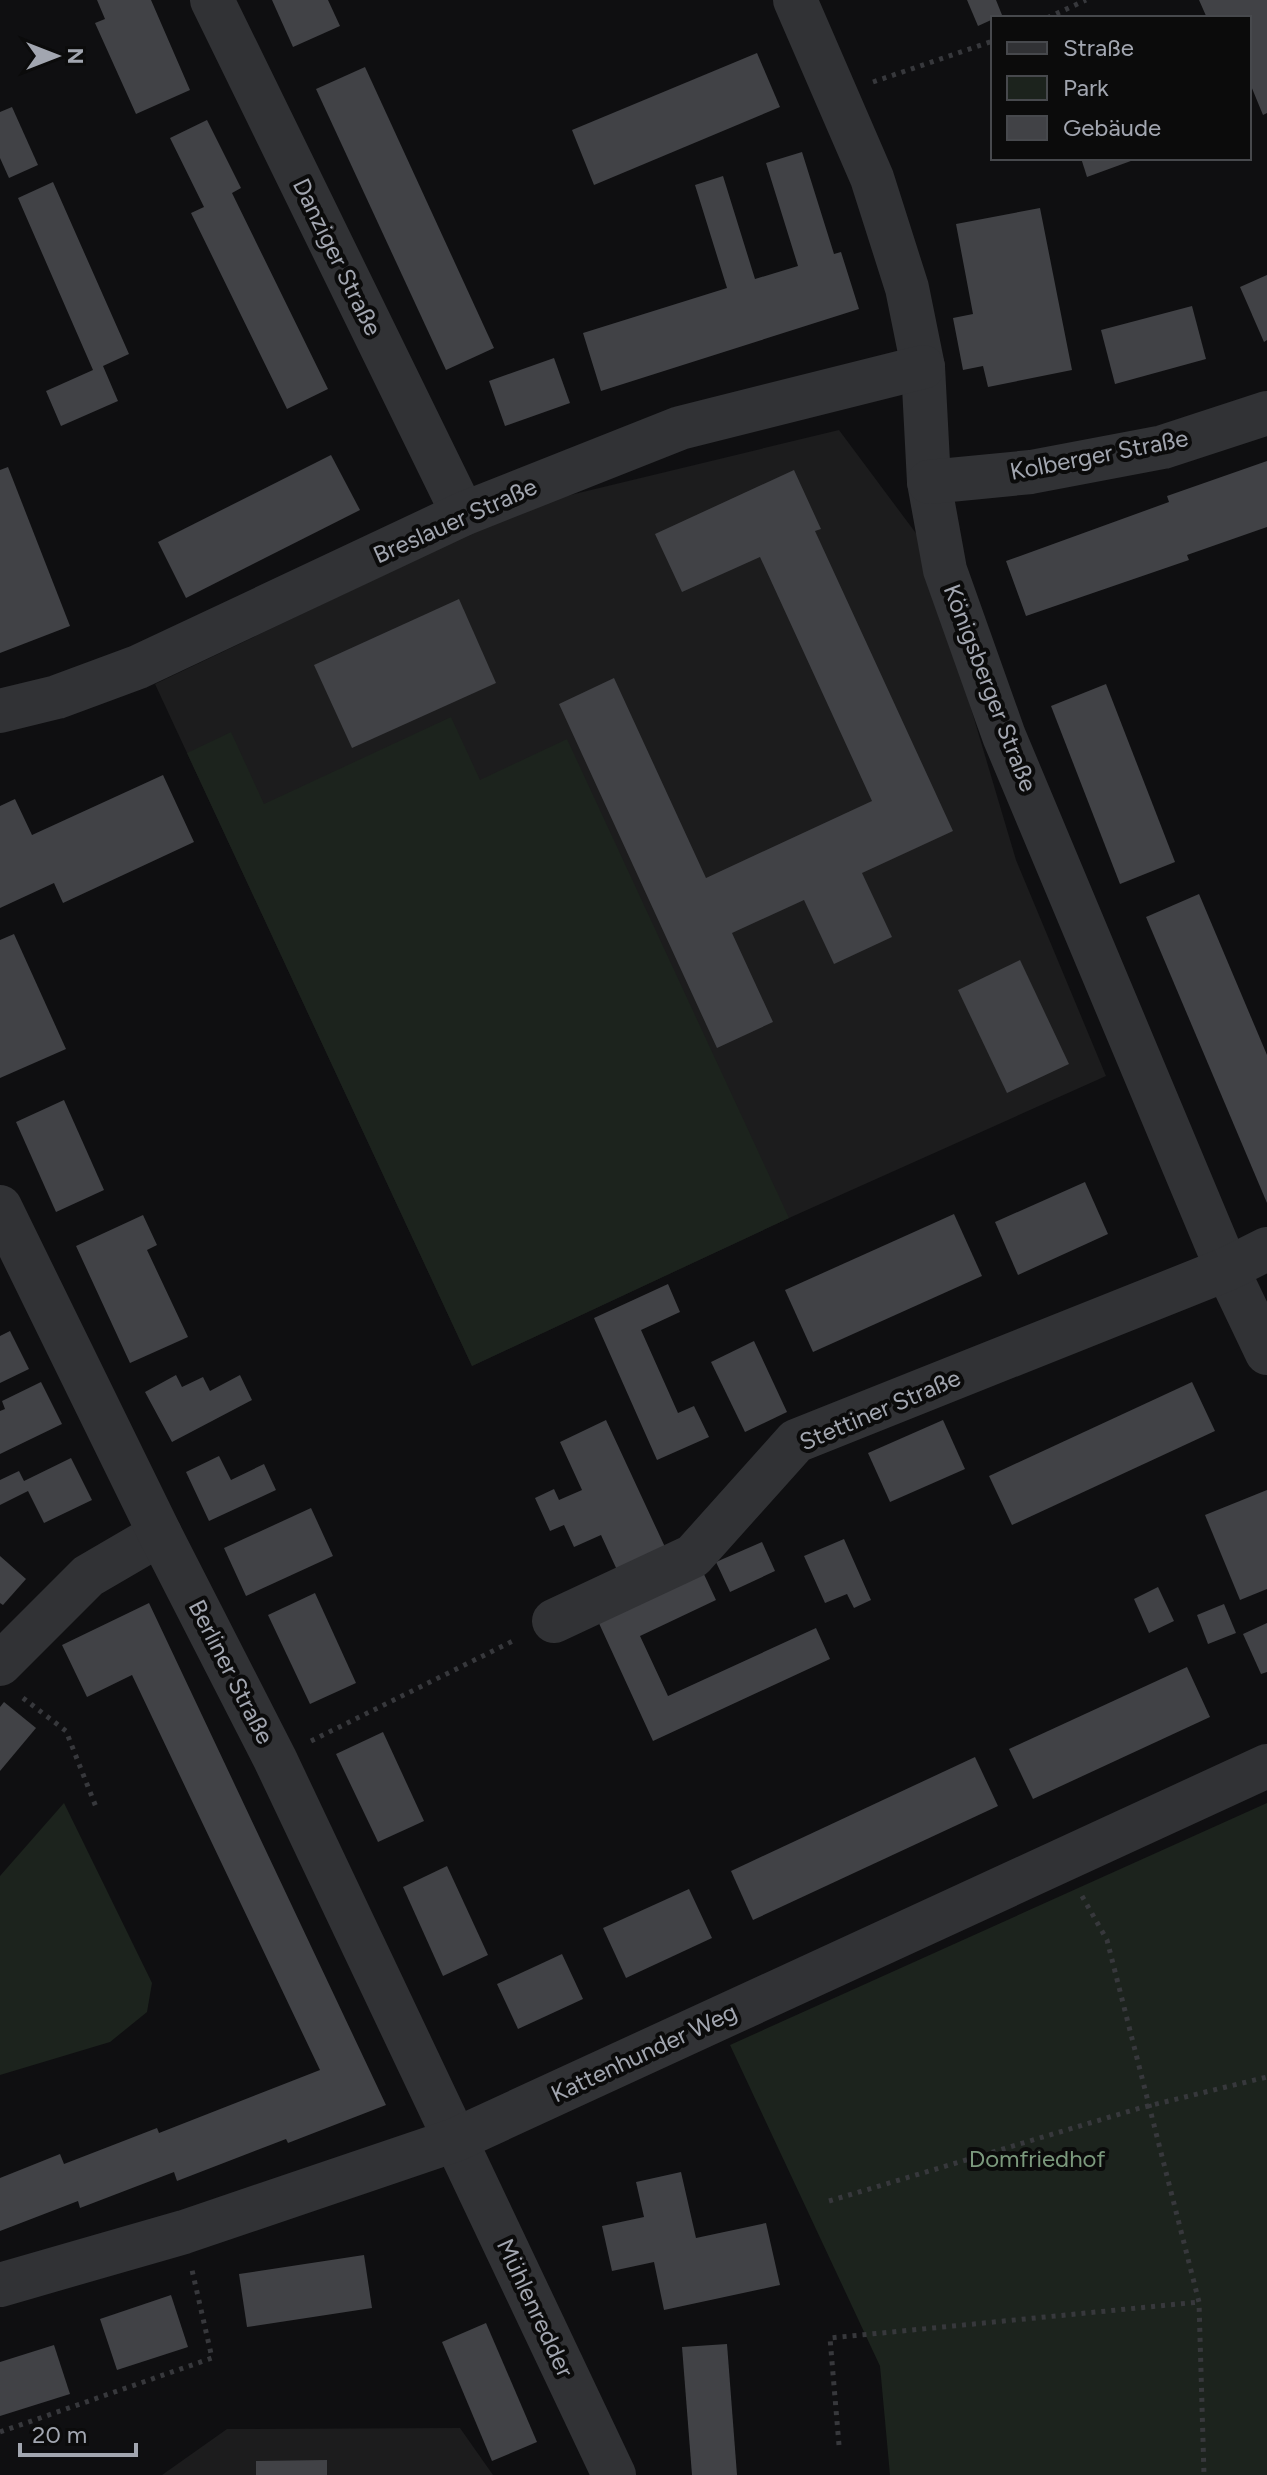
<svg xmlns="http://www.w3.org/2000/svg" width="1267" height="2475" font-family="Figtree,sans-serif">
  <rect width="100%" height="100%" fill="#0f0f11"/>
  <g fill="#1c1c1d">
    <polygon points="839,430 921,540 1016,860 1106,1076 789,1218 472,1366 155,684 533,504"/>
    <polygon points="460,2428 493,2475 162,2475 227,2429"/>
  </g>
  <g fill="#1c231d">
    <polygon points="451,717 480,780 567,739 789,1218 472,1366 187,753 231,732 264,804"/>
    <polygon points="64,1803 152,1983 147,2012 110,2042 0,2075 0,1876"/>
    <polygon points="1267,1803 1267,2475 890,2475 880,2366 730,2045"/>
  </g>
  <g fill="#414246">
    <polygon points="97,0 151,0 190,90 136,114 95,23 105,19"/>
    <polygon points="272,0 328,0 340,26 293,47"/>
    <polygon points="967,0 996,0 1002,15 978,26"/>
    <polygon points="1199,0 1267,0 1267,113 1263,115 1249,81 1249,18 1223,18 1222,15 1207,18"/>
    <polygon points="757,53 780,107 594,185 572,130"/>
    <polygon points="365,67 494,348 446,370 316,89"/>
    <polygon points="12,107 38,165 9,178 0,158 0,112"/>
    <polygon points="207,120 241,188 232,193 328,389 287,409 191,213 204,207 170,138"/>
    <polygon points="802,152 834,254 841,252 859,309 601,391 583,333 727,288 695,185 723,176 755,279 798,266 766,163"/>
    <polygon points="1081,158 1139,158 1087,177"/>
    <polygon points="53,182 129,354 103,366 118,401 61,426 46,391 93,370 18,198"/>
    <polygon points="1040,208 1072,370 988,387 983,366 963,370 953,318 973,314 956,224"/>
    <polygon points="1267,275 1267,340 1264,342 1240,287"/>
    <polygon points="1192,306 1206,359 1115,384 1101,330"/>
    <polygon points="554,358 570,403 505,426 489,381"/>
    <polygon points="331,455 360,510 186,598 158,542"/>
    <polygon points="1267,461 1267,527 1187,555 1189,560 1026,616 1006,561 1169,502 1167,496"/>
    <polygon points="8,467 70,626 0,653 0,470"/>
    <polygon points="794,470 821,529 815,531 953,831 862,873 892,937 834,964 804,900 732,933 773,1022 717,1048 559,704 614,678 706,878 872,801 760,557 682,592 655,534"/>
    <polygon points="459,599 496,683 352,748 314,665"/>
    <polygon points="1106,684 1175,862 1120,884 1051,706"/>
    <polygon points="163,775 194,842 63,903 54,883 0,908 0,806 15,799 32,835"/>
    <polygon points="1199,894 1267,1055 1267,1203 1146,917"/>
    <polygon points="14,934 66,1049 0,1078 0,940"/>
    <polygon points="1020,960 1069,1064 1007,1093 958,990"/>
    <polygon points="64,1100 104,1190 56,1212 16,1122"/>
    <polygon points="1085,1182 1108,1234 1018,1275 995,1222"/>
    <polygon points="954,1214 982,1276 813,1352 785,1290"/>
    <polygon points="143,1215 157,1245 147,1250 188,1337 130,1363 76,1246"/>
    <polygon points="668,1284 680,1312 641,1330 678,1413 694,1406 709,1437 657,1460 594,1318"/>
    <polygon points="10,1331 29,1369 0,1383 0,1336"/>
    <polygon points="754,1341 787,1412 745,1432 711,1362"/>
    <polygon points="176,1375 182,1387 203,1377 210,1391 240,1375 252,1400 172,1442 145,1392"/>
    <polygon points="41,1382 62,1424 0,1454 0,1411 5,1409 2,1401"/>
    <polygon points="1192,1382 1215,1431 1012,1525 989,1476"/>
    <polygon points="606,1420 665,1547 617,1570 601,1535 574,1547 564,1525 550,1531 535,1498 554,1489 559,1500 582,1490 560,1442"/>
    <polygon points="943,1420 965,1469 890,1502 868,1453"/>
    <polygon points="219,1456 231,1480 264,1464 276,1490 209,1521 186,1472"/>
    <polygon points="71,1458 92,1500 44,1523 28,1491 0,1505 0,1480 19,1471 24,1481"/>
    <polygon points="1267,1490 1267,1589 1240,1600 1205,1515"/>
    <polygon points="311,1508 333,1556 246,1596 224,1548"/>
    <polygon points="844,1539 871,1600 854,1608 847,1594 825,1603 804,1556"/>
    <polygon points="762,1542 775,1571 730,1592 716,1562"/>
    <polygon points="0,1556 26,1579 3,1605 0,1603"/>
    <polygon points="702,1570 716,1600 640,1636 668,1696 816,1628 830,1659 653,1741 597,1619"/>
    <polygon points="1158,1587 1174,1621 1149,1633 1134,1599"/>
    <polygon points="315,1593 356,1683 310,1704 268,1615"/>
    <polygon points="149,1603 386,2105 288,2143 286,2139 177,2181 174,2172 80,2208 78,2201 0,2231 0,2178 60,2154 64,2164 157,2128 159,2133 320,2070 132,1675 87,1697 62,1645"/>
    <polygon points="1224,1604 1236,1633 1208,1644 1197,1615"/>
    <polygon points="1267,1623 1267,1672 1261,1674 1243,1634"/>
    <polygon points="1187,1667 1210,1717 1033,1799 1009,1749"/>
    <polygon points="4,1702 36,1728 0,1771 0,1707"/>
    <polygon points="383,1732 424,1821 378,1842 336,1754"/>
    <polygon points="975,1757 998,1806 753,1920 731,1871"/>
    <polygon points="447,1866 488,1955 443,1976 403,1887"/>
    <polygon points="689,1889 712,1938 626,1978 603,1928"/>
    <polygon points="562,1954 583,1999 518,2029 497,1984"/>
    <polygon points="681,2172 696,2238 766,2223 780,2285 664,2310 654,2262 612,2271 602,2226 644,2217 636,2182"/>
    <polygon points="364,2255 372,2308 247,2327 239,2274"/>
    <polygon points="171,2295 188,2347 117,2370 100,2319"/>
    <polygon points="486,2323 537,2442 492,2461 442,2342"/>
    <polygon points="727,2344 737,2475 692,2475 682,2347"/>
    <polygon points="54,2345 70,2394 0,2416 0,2362"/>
    <polygon points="327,2460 327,2475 256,2475 256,2461"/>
  </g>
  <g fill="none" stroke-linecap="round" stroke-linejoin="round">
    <g stroke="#37383c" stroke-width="5" stroke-dasharray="4 6" stroke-linecap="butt">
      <polyline points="1047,18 1086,0"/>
      <polyline points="873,82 993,41"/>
      <polyline points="23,1698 66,1731 96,1807"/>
      <polyline points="311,1741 517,1639"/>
      <polyline points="1082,1896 1107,1940 1199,2302 1204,2475"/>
      <polyline points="829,2201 1140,2108 1267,2077"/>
      <polyline points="0,2432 212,2358 192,2270"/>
      <polyline points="839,2445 830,2338 1199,2302"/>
    </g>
    <g stroke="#313235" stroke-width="44">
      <polyline points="212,0 463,514"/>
      <polyline points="795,0 872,178 907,288 923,367 929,482 945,570 1004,736 1227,1269 1267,1353"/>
      <polyline points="929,482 1031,472 1163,447 1267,413"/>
      <polyline points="0,711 57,697 138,667 463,514 680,428 923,367"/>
      <polyline points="554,1621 693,1556 796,1441 1227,1269 1267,1249"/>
      <polyline points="0,1664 88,1576 160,1534"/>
    </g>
    <g stroke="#313235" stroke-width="44">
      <polyline points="0,1207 160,1534 275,1759 614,2475"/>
      <polyline points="0,2285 184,2232 455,2140 1267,1766"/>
    </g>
  </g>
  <g text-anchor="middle" stroke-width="8" stroke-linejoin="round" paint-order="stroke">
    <g font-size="24" fill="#a2a6b0" stroke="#0b0b0b">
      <text transform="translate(337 257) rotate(64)" y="8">Danziger Straße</text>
      <text transform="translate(1099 455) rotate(-11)" y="8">Kolberger Straße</text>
      <text transform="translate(455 521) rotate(-24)" y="8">Breslauer Straße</text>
      <text transform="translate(990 688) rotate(69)" y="8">Königsberger Straße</text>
      <text transform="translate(880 1410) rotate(-23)" y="8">Stettiner Straße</text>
      <text transform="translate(231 1672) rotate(63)" y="8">Berliner Straße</text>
      <text transform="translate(644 2053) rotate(-25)" y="8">Kattenhunder Weg</text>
      <text transform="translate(535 2308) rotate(65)" y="8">Mühlenredder</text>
    </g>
    <g font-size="24" fill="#7b997d" stroke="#0b0b0b">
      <text x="1037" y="2167">Domfriedhof</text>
    </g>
  </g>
  <rect x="991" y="16" width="260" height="144" fill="#0b0b0b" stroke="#47494d" stroke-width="2"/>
  <rect x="1007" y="42" width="40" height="12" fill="#313235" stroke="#47494d" stroke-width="2"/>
  <text x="1063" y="56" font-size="24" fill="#a2a6b0">Straße</text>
  <rect x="1007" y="76" width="40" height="24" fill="#1c231d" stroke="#47494d" stroke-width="2"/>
  <text x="1063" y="96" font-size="24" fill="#a2a6b0">Park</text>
  <rect x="1007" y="116" width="40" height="24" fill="#414246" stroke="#47494d" stroke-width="2"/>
  <text x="1063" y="136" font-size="24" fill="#a2a6b0">Gebäude</text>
  <g transform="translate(56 56) rotate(90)" stroke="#0b0b0b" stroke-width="6" paint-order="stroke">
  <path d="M0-6L14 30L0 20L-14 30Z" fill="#a2a6b0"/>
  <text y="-12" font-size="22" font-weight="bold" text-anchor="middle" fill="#a2a6b0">N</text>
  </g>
  <path d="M20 2443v12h116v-12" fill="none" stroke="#a2a6b0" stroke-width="4"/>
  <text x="32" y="2443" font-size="24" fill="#a2a6b0" stroke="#0b0b0b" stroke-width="6" paint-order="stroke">20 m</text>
</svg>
